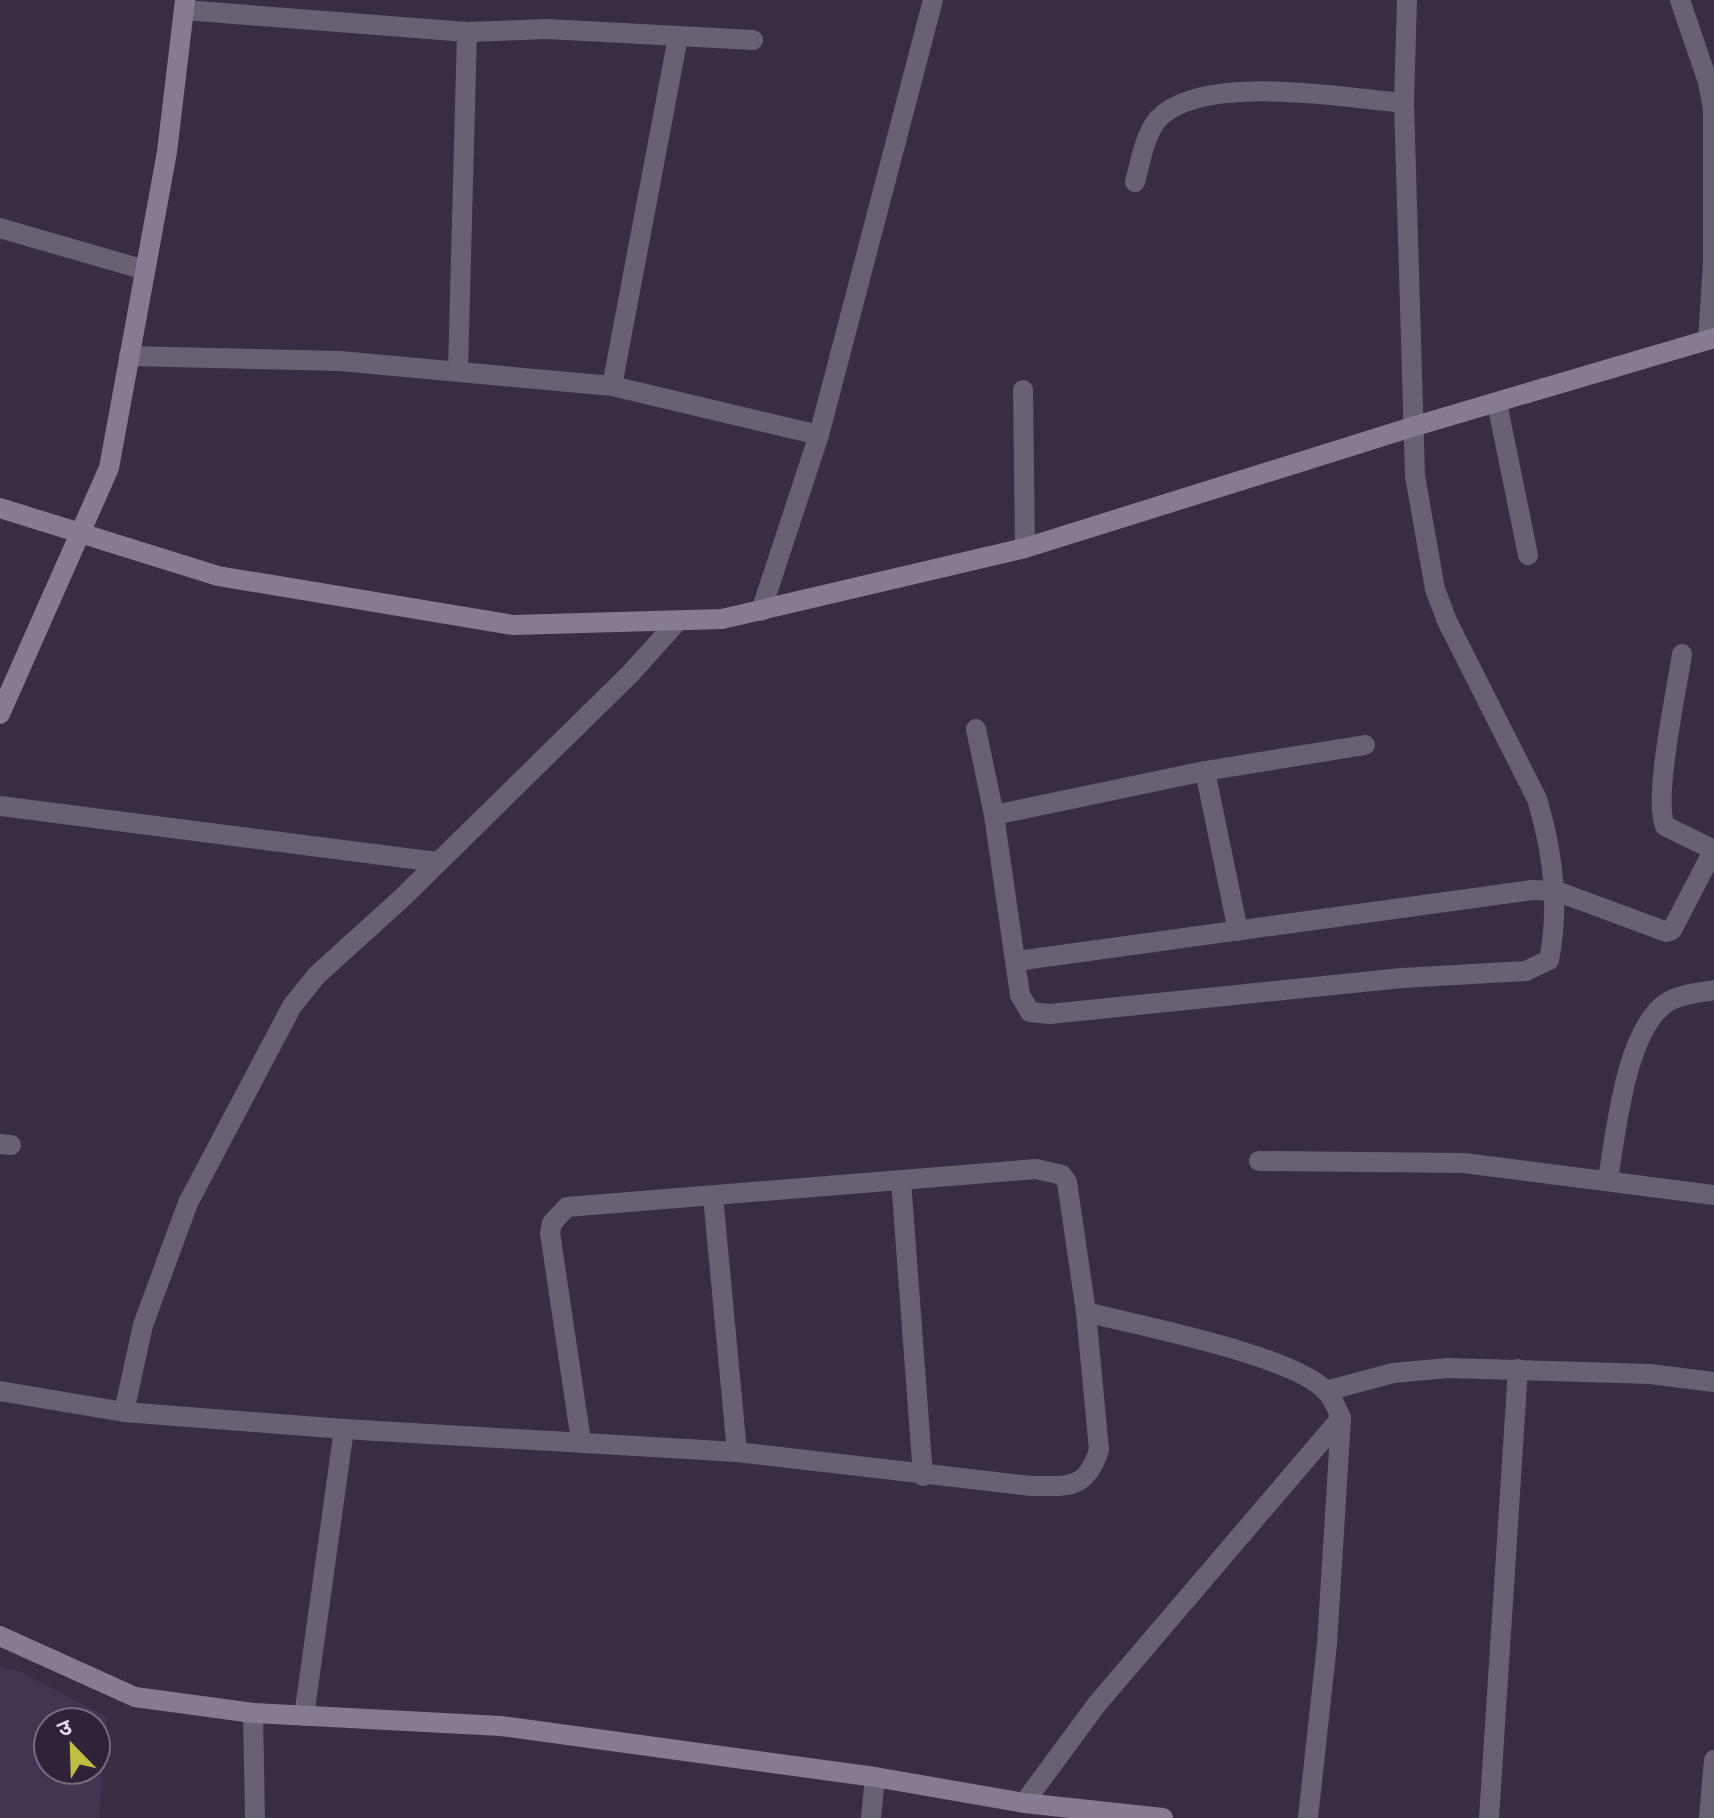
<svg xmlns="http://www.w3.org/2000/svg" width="1714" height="1818" font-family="'Public Sans','Noto Sans Devanagari',sans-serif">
  <rect width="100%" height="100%" fill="#392d44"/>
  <path fill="#433451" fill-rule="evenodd" d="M0,1668L19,1671L107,1717L99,1818H0ZM48,1722H96V1770H48Z"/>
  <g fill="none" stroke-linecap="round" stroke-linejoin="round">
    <g stroke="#696071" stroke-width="20">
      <polyline points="1680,0 1708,82 1713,109 1713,264 1708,340"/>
      <polyline points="184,10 467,32 547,29 753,40"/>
      <path d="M1135,182C1140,163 1145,134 1158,119C1202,72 1344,98 1404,103"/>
      <polyline points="0,228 145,270"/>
      <polyline points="129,356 340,361 612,386 819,435"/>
      <polyline points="458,371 467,32"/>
      <polyline points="612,386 678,37"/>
      <polyline points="1023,390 1025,548"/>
      <polyline points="1497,403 1528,555"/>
      <polyline points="761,611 819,435 933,0"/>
      <path d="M1682,654C1677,689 1653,798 1665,826L1714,850"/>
      <path d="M976,729L994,815L1020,995L1030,1012L1050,1014L1402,978L1526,971L1549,960C1560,905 1553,852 1537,799L1447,621L1435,589L1415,476L1404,103L1407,0"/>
      <polyline points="1205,771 1238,931"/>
      <polyline points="0,806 437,862"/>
      <polyline points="994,815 1205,771 1365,745"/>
      <polyline points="1016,961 1532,890 1556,891 1667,932 1672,930 1714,849"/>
      <polyline points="0,1144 11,1145"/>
      <polyline points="1259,1161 1464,1163 1714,1195"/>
      <path d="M1608,1179C1616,1133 1625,1032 1666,1003C1679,994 1699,993 1714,990"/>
      <polyline points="901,1180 923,1476"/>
      <polyline points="713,1196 737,1452"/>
      <path d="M1086,1312C1139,1326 1293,1355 1326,1391C1333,1398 1337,1409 1341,1418L1327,1644L1308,1818"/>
      <path d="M0,1391L124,1412L344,1429L737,1452L1031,1486C1069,1486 1086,1490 1099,1450L1086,1312L1067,1182L1062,1175L1036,1169L567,1207L552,1223L550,1233L581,1441"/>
      <polyline points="1326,1391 1393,1373 1448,1368 1650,1374 1714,1382"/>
      <polyline points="124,1412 143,1325 188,1203 292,1006 317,975 402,898 631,673 676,623"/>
      <polyline points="253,1713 255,1818"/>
      <polyline points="304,1716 344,1429"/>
      <polyline points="1024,1803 1097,1704 1341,1418"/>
      <polyline points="871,1818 875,1777"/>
      <polyline points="1489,1818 1518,1369"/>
      <polyline points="1709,1818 1714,1760"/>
    </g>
    <g stroke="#877a93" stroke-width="20">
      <polyline points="0,508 218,576 513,625 722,619 1025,548 1412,427 1714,338"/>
      <polyline points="0,714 109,468 167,152 185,0"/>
      <polyline points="0,1636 135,1697 253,1713 501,1726 875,1777 1024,1803 1163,1818"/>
    </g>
  </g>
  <g transform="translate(72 1746) rotate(337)"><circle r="38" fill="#2f2339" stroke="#766c7f" stroke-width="2"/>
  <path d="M0-6L14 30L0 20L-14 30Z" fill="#c0be41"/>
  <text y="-12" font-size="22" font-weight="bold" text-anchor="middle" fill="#e1d9e8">उ</text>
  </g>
</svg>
